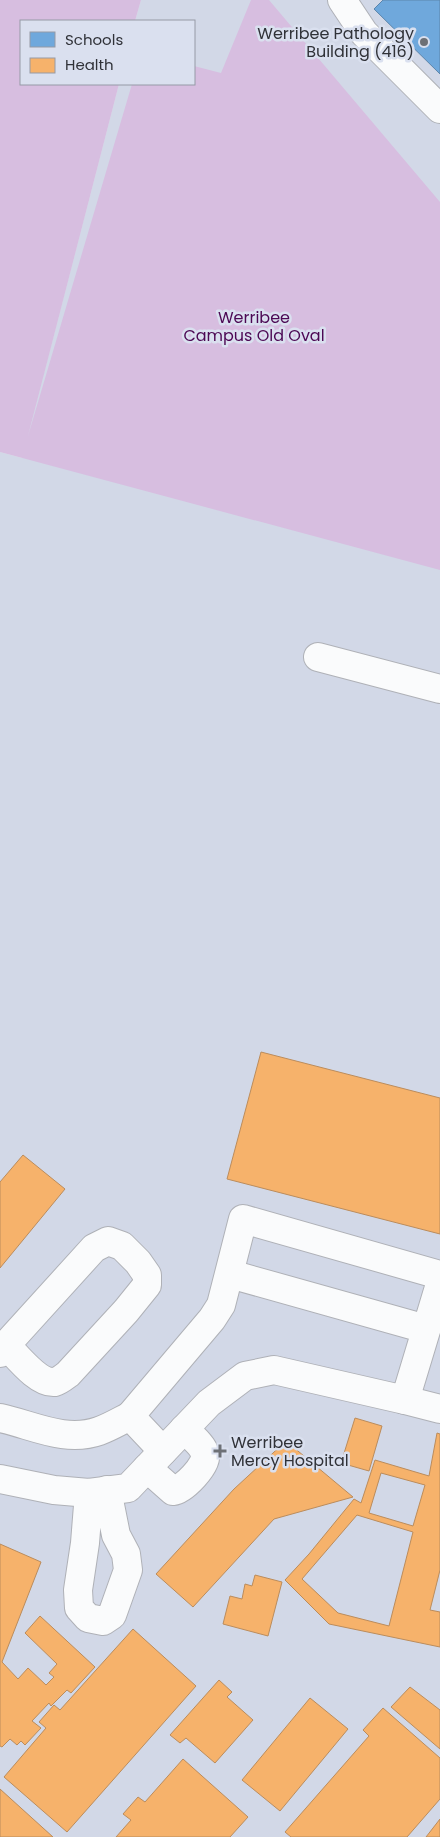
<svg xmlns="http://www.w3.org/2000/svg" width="440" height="1837" font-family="Poppins,sans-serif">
  <rect width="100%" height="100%" fill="#dfe2ea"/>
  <polygon fill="#d2d8e7" points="141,0 440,0 440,1837 0,1837 0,452 22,458 119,84 194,84 194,21 135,21"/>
  <polygon fill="#d7bee0" points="0,0 141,0 135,21 21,21 21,84 119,84 28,436 132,84 194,84 194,66 221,73 251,0 269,0 440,202 440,570 0,452"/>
  <polygon fill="#6fa8dc" stroke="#5c85ab" points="383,0 440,0 440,74 374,9"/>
  <g fill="#f6b26b" stroke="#bb8c5c" fill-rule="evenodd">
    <polygon points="261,1052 440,1098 440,1234 227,1179"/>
    <polygon points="23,1155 65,1189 0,1268 0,1182"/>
    <polygon points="355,1418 382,1426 369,1471 341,1463"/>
    <path d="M437,1433L440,1434V1570L430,1610L440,1612V1647L329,1624L285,1580L309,1554L354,1499L361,1503L375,1460L429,1476ZM381,1473L425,1485L413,1526L369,1513ZM357,1515L413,1532L389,1626L338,1613L302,1579Z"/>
    <polygon points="286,1441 353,1497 274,1519 193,1607 156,1574 234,1489"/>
    <polygon points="0,1544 41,1562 2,1662 18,1679 28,1668 46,1685 54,1677 49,1673 57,1664 25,1633 40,1616 95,1667 71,1693 67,1690 51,1706 49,1703 32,1721 41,1728 25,1745 21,1741 17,1745 10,1739 2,1747 0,1746"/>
    <polygon points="255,1575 282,1582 268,1636 223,1624 230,1596 242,1599 245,1584 252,1586"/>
    <polygon points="133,1629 196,1686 67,1832 4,1777 46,1728 39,1722 54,1705 60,1710"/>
    <polygon points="219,1680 232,1692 227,1697 253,1720 215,1763 186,1738 180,1743 170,1735"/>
    <polygon points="410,1687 440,1710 440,1749 391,1707"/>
    <polygon points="310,1698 348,1729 280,1811 242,1780"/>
    <polygon points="383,1708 440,1758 440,1799 407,1837 291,1837 285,1832 369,1736 363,1730"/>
    <polygon points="183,1759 248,1817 230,1837 116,1837 131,1820 123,1814 138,1797 145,1802"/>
    <polygon points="0,1789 53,1837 0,1837"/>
    <polygon points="440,1819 440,1837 426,1837"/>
  </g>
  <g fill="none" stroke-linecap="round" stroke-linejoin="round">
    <defs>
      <g id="minor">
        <polyline points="342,0 364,33 440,109"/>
        <polyline points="318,657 440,689"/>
        <polyline points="230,1274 426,1329"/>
        <path d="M0,1353L6,1345L94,1248L108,1241L122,1246L138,1262L147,1275V1285L126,1311L68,1374C64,1377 59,1381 55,1382C38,1384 17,1356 6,1345"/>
        <polyline points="405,1400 440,1409"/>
        <polyline points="130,1416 212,1319 221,1305 243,1219 440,1275"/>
        <path d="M0,1418C33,1425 65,1443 99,1431C110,1427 120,1421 130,1416L163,1451"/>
        <path d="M147,1468L173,1491C183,1490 208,1465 205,1454C203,1445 191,1436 184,1429"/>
        <polyline points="0,1479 54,1490 89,1493 128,1488 209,1403 245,1376 274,1370 405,1400 440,1284"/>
        <polyline points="89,1493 85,1543 78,1590 79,1608 88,1618 103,1621 112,1615 128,1570 126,1554 116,1535 107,1490"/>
      </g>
    </defs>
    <use href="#minor" stroke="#afb1b7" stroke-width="30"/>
    <use href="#minor" stroke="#fafbfc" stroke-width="28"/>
  </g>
  <g fill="#6d7076" stroke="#dae0ef" stroke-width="2">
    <circle cx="424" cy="42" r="5"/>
    <path d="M217.5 1443.5h5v5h5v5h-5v5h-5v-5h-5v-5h5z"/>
  </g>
  <g text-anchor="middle" stroke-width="5" stroke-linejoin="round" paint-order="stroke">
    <g font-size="16" fill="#303238" stroke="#dae0ef" text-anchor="end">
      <text x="414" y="39">Werribee Pathology<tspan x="414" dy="18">Building (416)</tspan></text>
      <text x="231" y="1448" text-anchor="start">Werribee<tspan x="231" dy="18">Mercy Hospital</tspan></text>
    </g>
    <g font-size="16" fill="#4c0854" stroke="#dae0ef">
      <text x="254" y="323">Werribee<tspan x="254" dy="18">Campus Old Oval</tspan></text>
    </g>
  </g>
  <rect x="20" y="20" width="175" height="65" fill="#dae0ef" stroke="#969aa6"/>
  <rect x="30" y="32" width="25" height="15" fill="#6fa8dc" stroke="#969aa6"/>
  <text x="65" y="45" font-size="15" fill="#303238">Schools</text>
  <rect x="30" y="58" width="25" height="15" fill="#f6b26b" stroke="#969aa6"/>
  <text x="65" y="70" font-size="15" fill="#303238">Health</text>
</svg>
